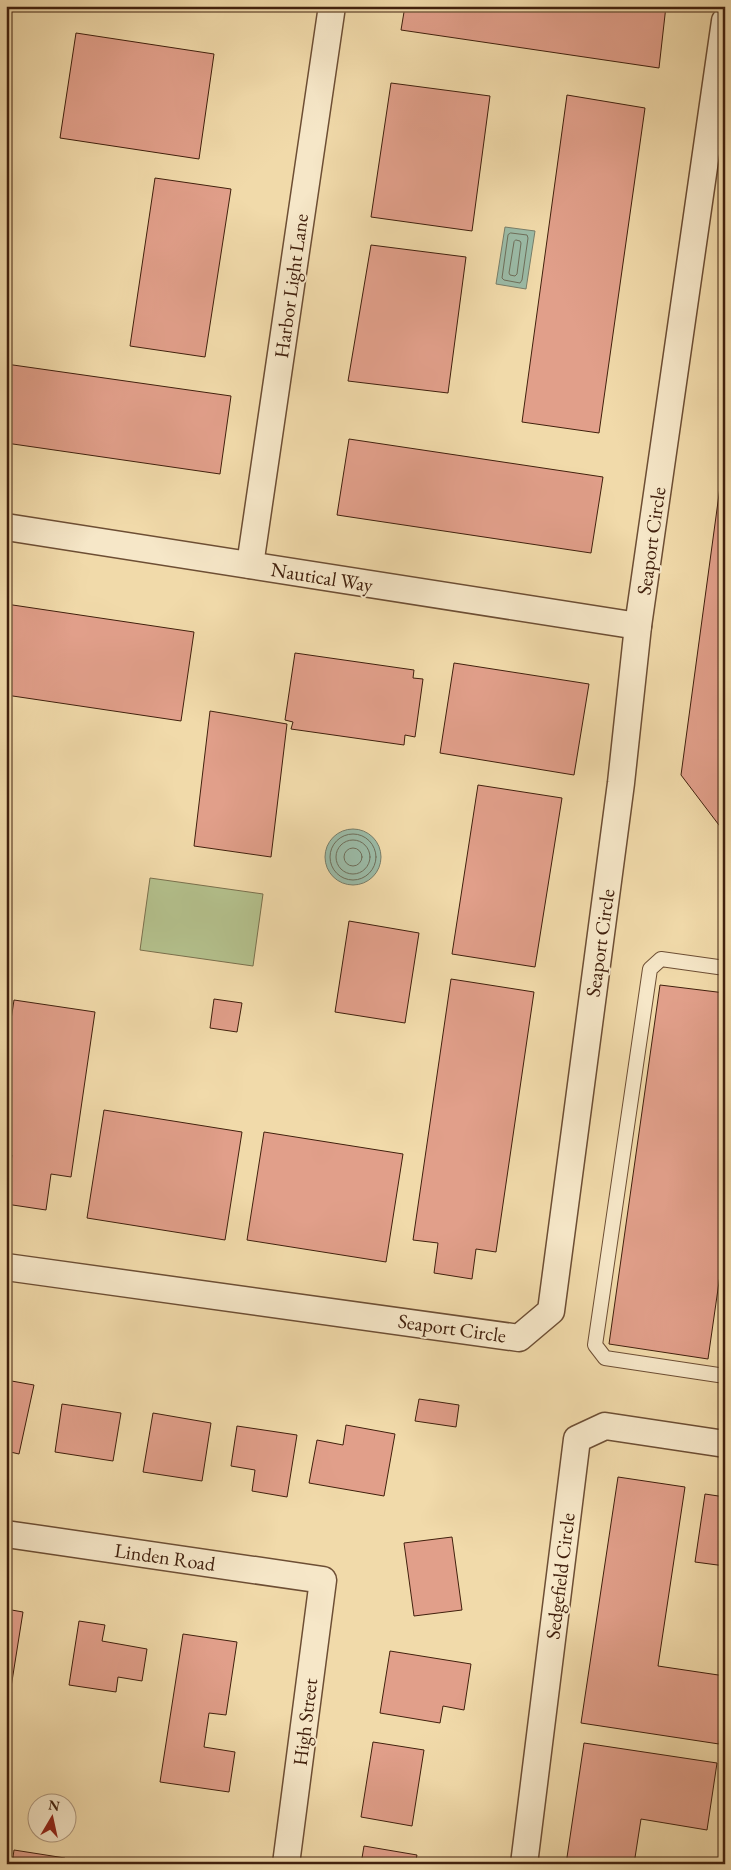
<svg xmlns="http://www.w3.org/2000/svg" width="731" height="1870" font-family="'EB Garamond',serif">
  <rect width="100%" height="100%" fill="#f1daaa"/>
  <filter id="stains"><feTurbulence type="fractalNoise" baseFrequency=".004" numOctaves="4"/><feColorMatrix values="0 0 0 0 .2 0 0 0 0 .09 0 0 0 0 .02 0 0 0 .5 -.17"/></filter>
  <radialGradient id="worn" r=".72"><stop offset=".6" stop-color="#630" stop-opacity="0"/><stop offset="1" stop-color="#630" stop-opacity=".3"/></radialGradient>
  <polygon fill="#b4c18d" stroke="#7a704d" points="150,878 263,894 253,966 140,950"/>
  <g fill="#9bbba7" stroke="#777d69">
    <polygon points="505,227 535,231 526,289 496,284"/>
    <circle cx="353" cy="857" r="28"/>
  </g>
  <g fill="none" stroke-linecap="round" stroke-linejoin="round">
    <g stroke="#6e6e5a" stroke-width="1">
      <polygon points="511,233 527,235 528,238 522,280 520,283 504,280 502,278 508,235"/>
      <polygon points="516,240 520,241 521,243 517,274 515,276 510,275 509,273 514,242"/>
      <circle cx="353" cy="857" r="23"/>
      <circle cx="353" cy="857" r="17"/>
      <circle cx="353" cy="857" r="9"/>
    </g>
  </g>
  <g fill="#e19f8a" stroke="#41200d">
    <polygon points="405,6 666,6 659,68 401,30"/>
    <polygon points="76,33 214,54 199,159 60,138"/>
    <polygon points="391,83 490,96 472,231 371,217"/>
    <polygon points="567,95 645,108 599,433 522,422"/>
    <polygon points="155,178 231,189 205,357 130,346"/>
    <polygon points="371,245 466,257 448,393 348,381"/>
    <polygon points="6,364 231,396 220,474 6,443"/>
    <polygon points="349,439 603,477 591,553 337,515"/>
    <polygon points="725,450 725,833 681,775"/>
    <polygon points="6,604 194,632 181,721 6,695"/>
    <polygon points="295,653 414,670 413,678 423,679 415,737 405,735 404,745 291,729 293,722 285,720"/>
    <polygon points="454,663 589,684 574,775 440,753"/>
    <polygon points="210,711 287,724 271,857 194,846"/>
    <polygon points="478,785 562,798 535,967 452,954"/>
    <polygon points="349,921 419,933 405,1023 335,1012"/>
    <polygon points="451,979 534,992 496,1252 476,1249 472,1279 434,1273 438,1243 413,1240"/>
    <polygon points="660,985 725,993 725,1240 708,1359 609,1344"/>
    <polygon points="214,999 242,1003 237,1032 210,1028"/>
    <polygon points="14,1000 95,1012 71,1177 51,1174 46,1210 6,1204 6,1191 12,1155 6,1154 6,1053"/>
    <polygon points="104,1110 242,1132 225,1240 87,1218"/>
    <polygon points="264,1132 403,1154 386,1262 247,1240"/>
    <polygon points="6,1380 34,1385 19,1454 6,1451"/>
    <polygon points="419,1399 459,1405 456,1427 415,1421"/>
    <polygon points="62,1404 121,1413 113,1461 55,1452"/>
    <polygon points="153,1413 211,1423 202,1481 143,1472"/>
    <polygon points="346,1425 395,1434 384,1496 309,1483 317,1440 343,1445"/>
    <polygon points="237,1426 297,1435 287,1497 252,1491 255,1470 231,1466"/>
    <polygon points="618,1477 685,1487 658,1666 725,1676 725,1703 719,1744 581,1723"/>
    <polygon points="705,1494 725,1497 725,1566 695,1562"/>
    <polygon points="452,1537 462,1610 414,1616 404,1543"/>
    <polygon points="6,1609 23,1612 9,1700 6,1699"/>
    <polygon points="79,1621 105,1625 102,1641 147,1649 142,1681 118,1677 116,1692 69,1685"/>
    <polygon points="183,1634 237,1642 226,1715 209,1713 204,1747 235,1752 229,1792 160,1782"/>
    <polygon points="390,1651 471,1664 464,1710 443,1706 440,1723 380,1713"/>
    <polygon points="373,1742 424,1750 412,1826 361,1817"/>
    <polygon points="584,1743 717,1763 707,1830 641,1819 634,1864 566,1864"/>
    <polygon points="364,1846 417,1855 415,1864 361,1864"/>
    <polygon points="14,1850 65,1858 64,1864 12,1864"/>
  </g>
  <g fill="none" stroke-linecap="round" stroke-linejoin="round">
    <defs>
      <polyline id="service" points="725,968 661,959 650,969 595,1345 605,1358 725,1376"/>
      <g id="minor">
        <polyline points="6,527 638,626"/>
        <polyline points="250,565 332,6"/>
        <polyline points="6,1267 519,1338 551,1311 621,783 638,626 725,21"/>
        <polyline points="6,1534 323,1580 286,1864"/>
        <polyline points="524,1864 577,1439 605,1426 725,1444"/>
      </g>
    </defs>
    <use href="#service" stroke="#6d4e34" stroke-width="16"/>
    <use href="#minor" stroke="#6d4e34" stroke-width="29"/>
    <use href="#service" stroke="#f6e7c8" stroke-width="14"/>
    <use href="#minor" stroke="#f6e7c8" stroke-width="26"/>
  </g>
  <g text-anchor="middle" stroke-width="4" stroke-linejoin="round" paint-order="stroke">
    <g font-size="20" fill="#41200d" stroke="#f6e7c8">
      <text transform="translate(291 286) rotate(-82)" y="7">Harbor Light Lane</text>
      <text transform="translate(651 541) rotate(-82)" y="7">Seaport Circle</text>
      <text transform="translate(322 577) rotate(9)" y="7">Nautical Way</text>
      <text transform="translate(600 943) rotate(-82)" y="7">Seaport Circle</text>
      <text transform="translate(452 1328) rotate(8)" y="7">Seaport Circle</text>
      <text transform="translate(165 1557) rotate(8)" y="7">Linden Road</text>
      <text transform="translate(560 1576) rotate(-83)" y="7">Sedgefield Circle</text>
      <text transform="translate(305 1722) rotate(-83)" y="7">High Street</text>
    </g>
  </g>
  <rect width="731" height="1870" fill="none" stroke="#f1daaa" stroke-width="25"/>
  <rect x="8" y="8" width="716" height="1855" fill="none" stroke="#41200d" stroke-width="2.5"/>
  <rect x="12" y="12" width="706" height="1845" fill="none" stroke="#41200d"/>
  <g transform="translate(52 1818) rotate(9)"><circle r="24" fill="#f6e7c8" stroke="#ae977d"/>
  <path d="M0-4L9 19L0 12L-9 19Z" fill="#8f2418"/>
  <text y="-8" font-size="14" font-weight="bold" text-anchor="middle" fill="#41200d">N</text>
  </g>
  <rect width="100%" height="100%" filter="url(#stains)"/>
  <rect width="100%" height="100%" fill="url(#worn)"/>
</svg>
